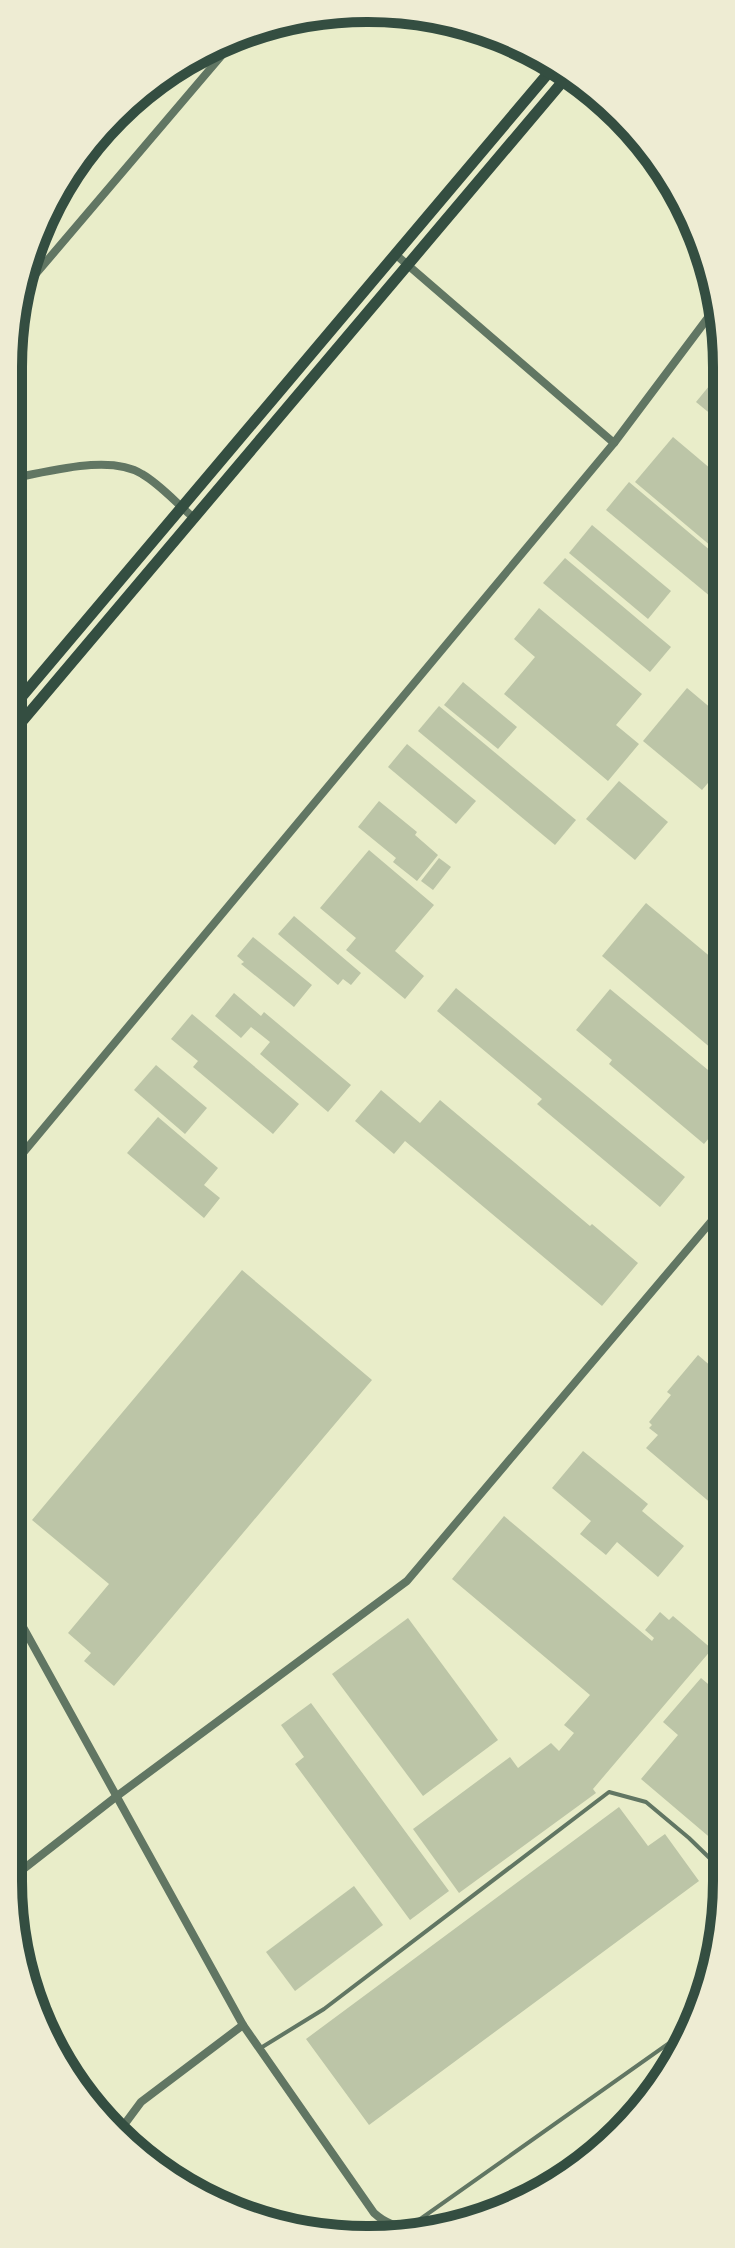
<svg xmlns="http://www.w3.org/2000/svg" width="735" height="2248" font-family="'Exo 2',sans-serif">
  <rect width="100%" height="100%" fill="#e9edc9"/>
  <g fill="#bcc5a7">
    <polygon points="719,374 724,379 724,425 696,402"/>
    <polygon points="673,437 724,480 724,557 635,482"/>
    <polygon points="629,482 724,562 724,581 711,597 606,510"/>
    <polygon points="592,525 671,591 648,619 569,553"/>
    <polygon points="565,558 671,647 650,672 543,583"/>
    <polygon points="539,608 642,694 616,725 639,744 608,781 504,694 535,657 514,639"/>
    <polygon points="463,682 517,727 498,749 444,705"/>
    <polygon points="687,688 725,720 725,763 702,790 643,741"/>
    <polygon points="439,706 576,820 555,845 418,731"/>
    <polygon points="407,744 476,801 456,824 388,767"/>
    <polygon points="619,781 668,822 635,860 586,819"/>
    <polygon points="379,801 417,832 415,835 438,855 417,881 393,862 396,858 358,827"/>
    <polygon points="369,850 434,905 395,951 424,976 405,999 346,950 356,938 320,908"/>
    <polygon points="439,858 451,867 433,890 421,881"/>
    <polygon points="646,903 725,969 725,1060 602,956"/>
    <polygon points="294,916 361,973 351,985 343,979 338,985 278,934"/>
    <polygon points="253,937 312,985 294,1007 241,964 244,962 237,956"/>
    <polygon points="456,988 685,1177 660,1207 537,1104 542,1099 437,1011"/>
    <polygon points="610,989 725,1084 726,1118 704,1144 609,1064 612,1060 576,1030"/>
    <polygon points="234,993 261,1016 264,1012 351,1085 328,1112 260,1054 270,1042 251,1027 241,1038 215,1016"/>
    <polygon points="192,1014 299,1104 273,1134 193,1067 198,1061 171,1039"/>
    <polygon points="156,1065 207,1108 185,1134 134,1090"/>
    <polygon points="381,1090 420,1123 440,1100 590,1226 592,1224 638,1263 602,1306 405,1141 394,1154 355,1121"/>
    <polygon points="158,1117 218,1168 204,1185 220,1198 204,1218 127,1153"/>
    <polygon points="242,1270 372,1380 114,1686 84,1661 91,1653 68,1633 109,1584 32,1520"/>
    <polygon points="726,1353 725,1387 726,1516 646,1448 658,1435 649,1428 652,1425 649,1422 671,1395 667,1392 698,1355 713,1368"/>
    <polygon points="583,1451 648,1504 642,1511 684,1546 658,1577 617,1542 606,1555 580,1534 591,1521 552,1488"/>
    <polygon points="504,1516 652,1641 654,1638 645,1630 660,1612 669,1620 673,1616 712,1649 593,1789 596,1793 459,1893 413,1829 510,1757 518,1768 551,1743 559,1751 574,1733 564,1725 590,1695 452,1579"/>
    <polygon points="408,1618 498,1740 423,1796 332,1674"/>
    <polygon points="701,1678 727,1700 727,1852 641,1779 678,1735 663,1722"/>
    <polygon points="311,1703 449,1891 410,1920 295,1764 304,1757 281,1725"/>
    <polygon points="619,1807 648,1846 665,1834 699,1881 369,2125 306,2039"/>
    <polygon points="354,1886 383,1925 295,1991 266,1952"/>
  </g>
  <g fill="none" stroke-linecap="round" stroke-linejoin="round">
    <g stroke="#617663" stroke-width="4">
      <polyline points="259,2049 324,2009 609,1792 646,1802 689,1838 727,1875"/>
      <polyline points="409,2227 689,2029"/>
    </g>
    <g stroke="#617663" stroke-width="8">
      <polyline points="395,254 614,443"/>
      <polyline points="17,296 234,41"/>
      <path d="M8,479C45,473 109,453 142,474C161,485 177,504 194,518"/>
      <polyline points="8,1171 614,443 719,303"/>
      <path d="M8,1600L243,2025L374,2213C385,2223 395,2226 409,2227"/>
      <polyline points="8,1881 117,1796 407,1581 726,1204"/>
      <polyline points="118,2133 141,2102 243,2025"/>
    </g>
    <g stroke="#344e41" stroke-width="11">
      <polyline points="8,713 556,64"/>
      <polyline points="8,738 569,74"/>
    </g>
  </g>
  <path d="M0 0H735V2248H0ZM367 22H368A345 345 0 0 1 713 367V1881A345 345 0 0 1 368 2226H367A345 345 0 0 1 22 1881V367A345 345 0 0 1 367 22Z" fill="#eeecd3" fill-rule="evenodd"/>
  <path fill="none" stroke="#344e41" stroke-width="10" d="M367 22H368A345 345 0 0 1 713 367V1881A345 345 0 0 1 368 2226H367A345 345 0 0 1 22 1881V367A345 345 0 0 1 367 22Z"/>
</svg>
